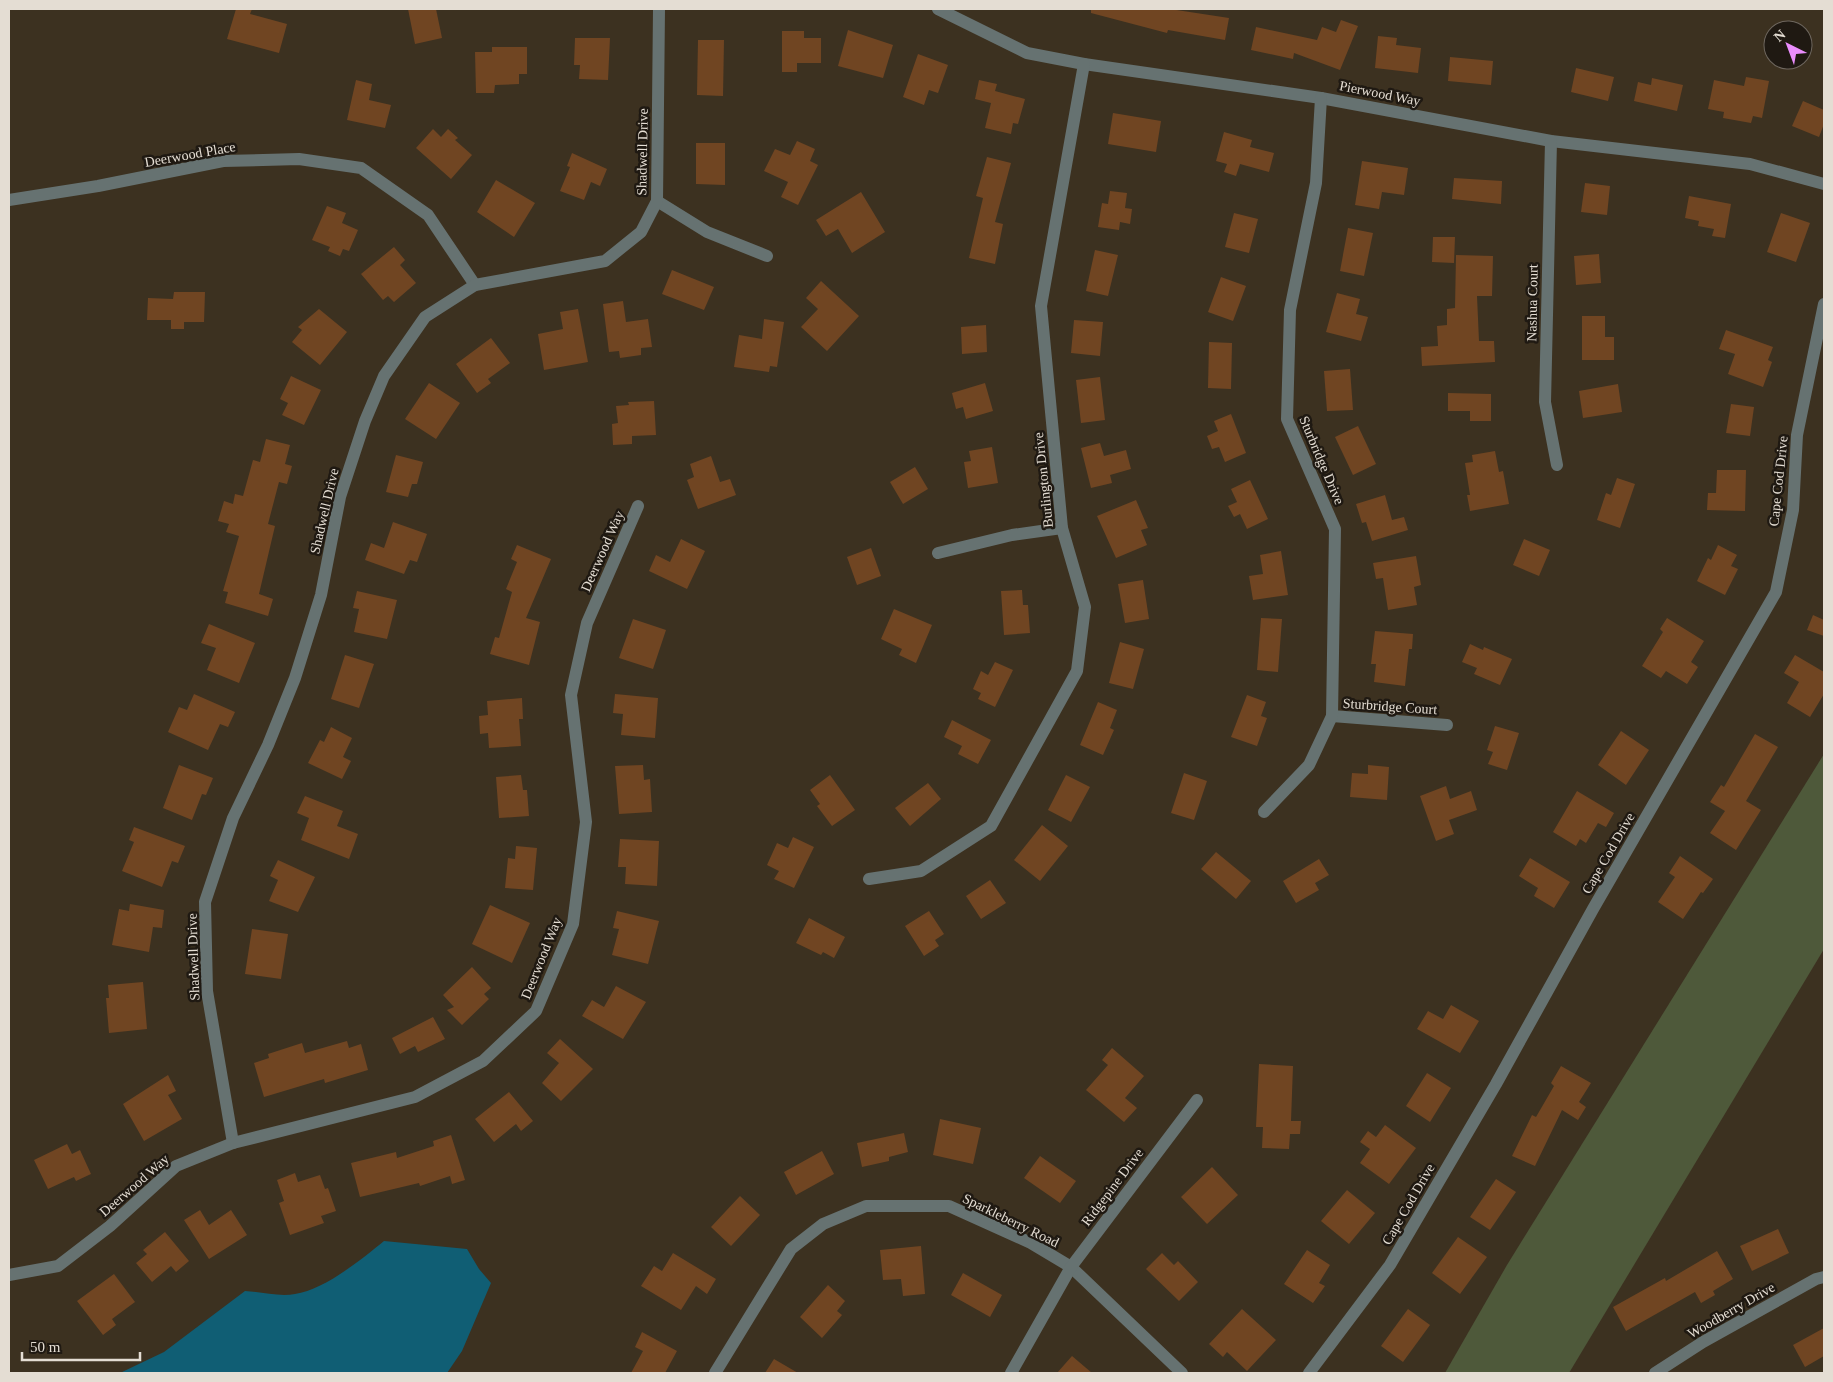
<svg xmlns="http://www.w3.org/2000/svg" width="1833" height="1382" font-family="Georgia,serif">
  <rect width="100%" height="100%" fill="#3c3120"/>
  <polygon fill="#4e593a" points="1824,754 1824,949 1569,1373 1445,1373 1507,1265"/>
  <path fill="#105e74" d="M384,1241L467,1249L479,1269L491,1283L462,1351L447,1373H120L164,1352L245,1291C261,1292 280,1297 295,1294C324,1290 362,1259 384,1241Z"/>
  <g fill="#704522">
    <polygon points="236,9 252,9 250,14 287,24 279,53 227,39"/>
    <polygon points="408,9 436,9 442,38 415,44"/>
    <polygon points="1091,9 1170,9 1229,18 1225,40 1168,30 1167,33 1091,13"/>
    <polygon points="1341,20 1358,26 1340,70 1294,53 1293,59 1251,50 1256,27 1317,40 1322,27 1336,32"/>
    <polygon points="848,30 893,45 883,78 838,66"/>
    <polygon points="782,31 804,31 804,38 821,38 821,63 797,63 797,72 782,72"/>
    <polygon points="1378,36 1397,38 1396,45 1421,48 1418,73 1375,68"/>
    <polygon points="575,38 610,38 608,80 579,79 580,65 574,65"/>
    <polygon points="698,40 724,40 723,96 697,95"/>
    <polygon points="492,47 527,47 527,74 519,74 519,84 495,85 494,93 476,93 475,52 492,52"/>
    <polygon points="918,54 948,65 938,93 929,90 924,105 903,97"/>
    <polygon points="1450,57 1493,61 1491,85 1448,81"/>
    <polygon points="1576,68 1614,77 1608,101 1571,92"/>
    <polygon points="1746,77 1769,81 1762,118 1753,116 1751,123 1723,118 1724,112 1708,109 1714,80 1744,86"/>
    <polygon points="1652,78 1683,85 1677,111 1634,101 1638,82 1651,85"/>
    <polygon points="356,80 372,84 369,100 391,105 385,128 347,120"/>
    <polygon points="979,80 997,84 995,91 1025,99 1018,124 1013,123 1011,134 985,128 991,103 975,99"/>
    <polygon points="1803,101 1824,110 1824,124 1819,137 1792,126"/>
    <polygon points="1113,113 1161,121 1156,152 1108,144"/>
    <polygon points="433,129 441,137 448,129 458,138 455,140 472,155 451,179 416,148"/>
    <polygon points="1224,132 1252,140 1250,147 1274,153 1269,172 1240,164 1236,176 1224,172 1227,164 1216,161"/>
    <polygon points="797,141 815,149 810,161 818,165 798,205 781,197 788,182 764,171 775,149 790,155"/>
    <polygon points="696,143 725,143 725,185 696,184"/>
    <polygon points="572,153 607,169 600,186 591,182 584,200 560,191 570,167 567,166"/>
    <polygon points="987,157 1011,163 995,222 1003,224 995,264 969,258 983,198 976,196"/>
    <polygon points="1362,161 1408,168 1404,195 1382,192 1379,209 1355,205"/>
    <polygon points="1454,178 1502,181 1501,204 1452,199"/>
    <polygon points="496,180 535,203 514,237 477,212"/>
    <polygon points="1585,183 1610,186 1607,215 1581,212"/>
    <polygon points="1110,191 1127,193 1125,208 1132,209 1130,224 1120,222 1119,230 1098,227 1102,203 1108,204"/>
    <polygon points="861,192 885,232 852,253 838,229 826,236 816,220"/>
    <polygon points="1689,196 1731,204 1725,238 1712,236 1714,229 1698,226 1699,221 1685,218"/>
    <polygon points="327,206 346,213 342,223 358,230 349,251 343,249 340,256 328,251 330,247 312,240"/>
    <polygon points="1234,213 1258,219 1249,253 1225,247"/>
    <polygon points="1781,213 1810,223 1796,262 1767,252"/>
    <polygon points="1348,228 1373,233 1364,276 1340,271"/>
    <polygon points="1433,237 1455,237 1454,263 1432,262"/>
    <polygon points="394,247 405,260 400,265 416,283 394,302 388,296 383,300 361,274"/>
    <polygon points="1095,250 1118,255 1108,296 1086,291"/>
    <polygon points="1599,254 1601,283 1576,285 1574,256"/>
    <polygon points="1456,255 1493,256 1492,296 1477,296 1479,341 1494,341 1495,362 1422,366 1421,347 1438,346 1437,326 1447,325 1447,309 1455,308"/>
    <polygon points="672,270 714,287 704,310 662,294"/>
    <polygon points="1221,277 1246,286 1233,321 1208,312"/>
    <polygon points="821,281 859,316 827,351 801,327 818,309 806,298"/>
    <polygon points="174,292 205,292 204,322 184,322 184,329 171,329 171,320 147,320 148,298 173,299"/>
    <polygon points="1337,293 1360,299 1356,314 1368,317 1361,341 1326,332"/>
    <polygon points="623,301 626,322 648,319 652,347 641,348 641,355 620,358 619,351 609,352 603,304"/>
    <polygon points="319,309 347,332 320,365 292,342 302,330 298,327"/>
    <polygon points="578,309 588,362 544,370 538,334 563,329 560,312"/>
    <polygon points="1582,316 1605,316 1605,337 1614,337 1614,360 1582,360"/>
    <polygon points="764,319 784,322 777,367 770,366 769,372 734,367 739,335 762,339"/>
    <polygon points="1074,320 1103,322 1100,356 1071,353"/>
    <polygon points="986,325 987,352 962,354 961,327"/>
    <polygon points="1726,330 1773,347 1768,360 1772,362 1763,387 1728,374 1735,354 1719,349"/>
    <polygon points="491,338 510,363 488,379 491,383 477,393 456,364"/>
    <polygon points="1209,342 1232,343 1231,389 1208,388"/>
    <polygon points="1350,369 1353,410 1327,411 1324,371"/>
    <polygon points="291,376 321,390 304,425 282,415 288,403 280,399"/>
    <polygon points="1100,377 1105,420 1081,423 1076,380"/>
    <polygon points="429,383 460,403 436,439 405,419"/>
    <polygon points="985,383 993,411 966,419 963,407 956,409 952,393"/>
    <polygon points="1618,384 1622,412 1583,418 1579,391"/>
    <polygon points="1448,393 1491,394 1491,421 1470,421 1470,411 1448,411"/>
    <polygon points="654,401 656,435 632,436 632,444 613,445 612,424 618,423 616,406 629,405 628,402"/>
    <polygon points="1731,404 1754,407 1750,436 1726,433"/>
    <polygon points="1231,414 1246,453 1225,462 1219,447 1212,449 1207,436 1218,431 1214,421"/>
    <polygon points="1358,426 1376,464 1353,475 1335,437"/>
    <polygon points="266,439 290,445 285,464 292,466 287,484 279,482 268,524 275,526 259,594 273,599 268,616 225,603 228,592 223,591 239,536 226,532 229,524 218,521 224,501 233,504 235,494 243,496 253,460 260,462"/>
    <polygon points="1100,443 1104,456 1126,450 1131,469 1110,475 1112,483 1091,488 1081,448"/>
    <polygon points="992,447 998,483 968,488 964,462 971,461 969,451"/>
    <polygon points="1495,451 1499,472 1503,471 1509,504 1470,511 1467,495 1470,495 1465,463 1473,462 1472,455"/>
    <polygon points="396,455 423,462 417,484 412,484 408,497 386,492"/>
    <polygon points="711,456 720,482 730,479 736,495 698,509 687,480 694,477 690,464"/>
    <polygon points="915,467 928,489 903,504 890,482"/>
    <polygon points="1717,470 1746,470 1745,511 1707,510 1708,493 1716,493"/>
    <polygon points="1617,478 1635,484 1620,528 1597,520 1606,493 1611,495"/>
    <polygon points="1250,480 1268,519 1247,529 1240,514 1234,517 1228,506 1237,502 1231,489"/>
    <polygon points="1385,495 1392,520 1404,517 1408,530 1372,541 1366,522 1362,523 1356,504"/>
    <polygon points="1136,500 1148,528 1141,530 1147,545 1116,558 1097,516"/>
    <polygon points="393,522 427,534 417,562 410,560 404,574 365,560 371,543 384,548"/>
    <polygon points="681,539 705,551 687,589 649,571 656,555 670,562"/>
    <polygon points="1524,539 1550,550 1539,576 1513,565"/>
    <polygon points="517,545 551,559 526,618 540,622 529,665 490,654 495,637 499,638 512,592 506,589 517,562 511,559"/>
    <polygon points="1718,545 1737,555 1731,566 1738,569 1725,595 1697,581 1708,558 1711,560"/>
    <polygon points="871,548 881,576 857,585 847,557"/>
    <polygon points="1281,551 1288,595 1253,600 1249,576 1263,574 1260,555"/>
    <polygon points="1416,556 1421,585 1414,587 1417,605 1388,610 1383,578 1376,579 1373,563"/>
    <polygon points="1143,580 1149,619 1125,623 1118,584"/>
    <polygon points="1022,590 1023,605 1028,605 1030,633 1004,635 1001,591"/>
    <polygon points="357,591 397,600 387,639 354,632 359,609 353,608"/>
    <polygon points="894,609 932,625 916,663 899,655 902,649 881,639"/>
    <polygon points="1813,615 1824,620 1824,636 1807,630"/>
    <polygon points="1261,618 1282,619 1278,672 1257,670"/>
    <polygon points="1667,618 1704,641 1691,662 1698,667 1687,684 1666,671 1661,678 1642,666 1663,632 1660,629"/>
    <polygon points="633,619 666,630 653,669 619,658"/>
    <polygon points="209,624 255,643 239,683 207,670 216,648 201,643"/>
    <polygon points="1375,631 1413,634 1412,649 1409,649 1405,686 1374,682 1376,664 1371,664"/>
    <polygon points="1120,642 1144,649 1133,689 1109,683"/>
    <polygon points="1470,644 1483,650 1484,647 1512,659 1500,685 1474,674 1477,668 1462,662"/>
    <polygon points="345,655 374,664 359,708 331,699"/>
    <polygon points="1795,655 1824,672 1824,694 1810,717 1787,703 1799,682 1784,673"/>
    <polygon points="995,662 1013,670 995,707 978,699 981,693 973,689 981,671 988,675"/>
    <polygon points="194,694 235,712 228,727 220,724 208,750 168,732 179,707 187,710"/>
    <polygon points="615,694 658,698 655,738 621,735 623,714 613,713"/>
    <polygon points="1247,695 1266,702 1261,716 1267,718 1257,746 1231,737"/>
    <polygon points="522,698 523,719 519,719 521,746 489,748 488,733 480,734 479,716 488,715 487,701"/>
    <polygon points="1098,702 1117,710 1110,728 1114,730 1103,755 1080,745"/>
    <polygon points="952,720 991,740 978,764 958,754 962,746 944,737"/>
    <polygon points="1495,726 1519,733 1507,770 1488,764 1493,752 1487,750"/>
    <polygon points="331,727 352,738 343,757 351,761 342,779 308,763 320,740 324,742"/>
    <polygon points="1621,731 1649,750 1626,785 1598,765"/>
    <polygon points="1755,734 1778,747 1746,801 1761,810 1736,850 1710,833 1725,811 1710,802 1721,785 1724,787"/>
    <polygon points="179,765 213,778 206,795 202,794 192,820 163,808"/>
    <polygon points="643,765 644,780 650,779 652,812 619,814 615,766"/>
    <polygon points="1368,765 1389,767 1387,800 1350,797 1352,773 1368,774"/>
    <polygon points="1184,773 1207,781 1194,820 1171,813"/>
    <polygon points="521,775 523,790 527,790 529,816 499,818 496,777"/>
    <polygon points="830,775 855,810 832,826 817,806 820,804 810,790"/>
    <polygon points="1066,775 1090,787 1071,822 1048,810"/>
    <polygon points="928,783 941,799 910,826 895,808"/>
    <polygon points="1446,786 1450,799 1471,791 1477,810 1449,820 1454,834 1436,841 1420,796"/>
    <polygon points="1577,791 1614,813 1606,827 1598,823 1586,843 1580,839 1576,846 1553,832"/>
    <polygon points="305,796 343,811 337,826 358,834 349,859 301,840 309,818 297,813"/>
    <polygon points="1042,825 1068,846 1040,881 1014,860"/>
    <polygon points="134,827 185,846 178,863 172,861 162,887 122,871 134,842 129,840"/>
    <polygon points="793,837 814,847 794,888 774,879 779,871 767,865 777,843 788,848"/>
    <polygon points="620,839 659,841 657,886 625,884 626,867 618,867"/>
    <polygon points="516,846 537,848 533,890 505,888 508,858 515,859"/>
    <polygon points="1216,852 1251,881 1236,899 1201,869"/>
    <polygon points="1680,856 1713,879 1703,893 1701,892 1683,919 1658,902 1675,877 1669,873"/>
    <polygon points="1530,858 1570,882 1554,908 1534,896 1538,888 1519,876"/>
    <polygon points="1319,859 1329,875 1315,883 1319,890 1296,903 1283,881"/>
    <polygon points="278,860 315,877 298,912 269,901 278,880 270,876"/>
    <polygon points="990,880 1006,903 981,919 966,896"/>
    <polygon points="130,904 164,910 162,928 153,927 149,952 112,945 119,909 129,911"/>
    <polygon points="490,905 530,923 512,963 472,944"/>
    <polygon points="617,911 659,921 648,964 612,955 619,929 613,928"/>
    <polygon points="929,911 944,934 935,940 939,946 924,956 905,926"/>
    <polygon points="809,918 845,937 834,958 823,952 821,955 796,943"/>
    <polygon points="252,929 288,934 281,979 245,974"/>
    <polygon points="472,967 491,988 484,994 489,999 462,1025 447,1010 454,1007 443,995"/>
    <polygon points="143,982 147,1029 109,1033 106,998 109,998 108,985"/>
    <polygon points="616,986 646,1002 623,1039 582,1016 592,1000 604,1007"/>
    <polygon points="1451,1005 1479,1021 1460,1053 1417,1029 1428,1011 1443,1019"/>
    <polygon points="433,1017 445,1039 418,1052 415,1046 400,1054 392,1038"/>
    <polygon points="560,1039 593,1069 561,1101 542,1083 559,1063 547,1053"/>
    <polygon points="347,1041 349,1048 361,1044 368,1070 325,1083 324,1079 264,1097 254,1063 269,1058 268,1054 302,1043 305,1053"/>
    <polygon points="1112,1048 1144,1076 1125,1098 1137,1108 1124,1122 1086,1090 1108,1065 1102,1060"/>
    <polygon points="1259,1064 1293,1066 1291,1121 1301,1121 1300,1134 1290,1134 1289,1149 1262,1148 1263,1127 1256,1127"/>
    <polygon points="1561,1066 1591,1083 1579,1102 1586,1107 1578,1120 1562,1110 1535,1166 1512,1156 1532,1115 1536,1117 1554,1086 1551,1083"/>
    <polygon points="1427,1073 1451,1088 1430,1122 1406,1106"/>
    <polygon points="168,1075 176,1091 168,1095 182,1119 144,1141 123,1104"/>
    <polygon points="509,1092 533,1121 521,1131 516,1124 494,1142 475,1119"/>
    <polygon points="940,1119 981,1128 973,1164 933,1155"/>
    <polygon points="1385,1125 1416,1148 1389,1184 1360,1163 1370,1149 1360,1142 1368,1131 1376,1137"/>
    <polygon points="904,1133 908,1152 889,1157 889,1161 862,1167 857,1143"/>
    <polygon points="451,1135 465,1180 452,1184 450,1176 420,1186 419,1183 360,1197 351,1163 396,1152 397,1158 434,1146 433,1141"/>
    <polygon points="67,1144 72,1154 80,1150 91,1174 76,1181 74,1177 48,1189 34,1160"/>
    <polygon points="822,1151 834,1174 796,1195 784,1172"/>
    <polygon points="1040,1156 1076,1181 1060,1203 1024,1178"/>
    <polygon points="1212,1167 1238,1195 1207,1224 1181,1197"/>
    <polygon points="295,1173 298,1182 320,1175 325,1189 328,1188 336,1211 321,1216 324,1223 290,1235 279,1203 284,1201 277,1180"/>
    <polygon points="1496,1179 1516,1192 1490,1230 1470,1217"/>
    <polygon points="1347,1190 1375,1213 1349,1244 1321,1221"/>
    <polygon points="740,1196 760,1215 731,1246 711,1227"/>
    <polygon points="200,1210 209,1225 231,1210 247,1235 209,1259 184,1220"/>
    <polygon points="1778,1229 1789,1253 1752,1271 1740,1246"/>
    <polygon points="165,1232 189,1261 176,1272 171,1266 152,1282 136,1263 147,1254 143,1250"/>
    <polygon points="1458,1237 1487,1257 1460,1294 1432,1273"/>
    <polygon points="921,1246 925,1294 903,1296 901,1279 883,1280 880,1250"/>
    <polygon points="1307,1250 1330,1265 1319,1283 1325,1286 1313,1303 1284,1284"/>
    <polygon points="1717,1251 1733,1279 1713,1291 1715,1295 1701,1303 1695,1292 1626,1331 1613,1307 1665,1278 1666,1281"/>
    <polygon points="673,1253 716,1279 707,1294 696,1286 681,1310 641,1286 654,1266 662,1271"/>
    <polygon points="1162,1253 1174,1265 1178,1261 1198,1282 1179,1301 1146,1269"/>
    <polygon points="963,1273 1002,1295 990,1317 951,1295"/>
    <polygon points="114,1274 135,1302 112,1319 116,1325 103,1335 77,1301"/>
    <polygon points="828,1285 845,1301 837,1311 842,1315 822,1338 800,1317"/>
    <polygon points="1242,1309 1276,1340 1247,1371 1227,1352 1223,1357 1209,1344"/>
    <polygon points="1408,1309 1430,1325 1403,1362 1381,1346"/>
    <polygon points="1824,1328 1824,1356 1805,1367 1793,1345"/>
    <polygon points="642,1332 677,1351 665,1373 631,1373 643,1351 635,1347"/>
    <polygon points="1072,1356 1092,1373 1057,1373"/>
    <polygon points="774,1359 798,1373 765,1373"/>
  </g>
  <g fill="none" stroke-linecap="round" stroke-linejoin="round">
    <g stroke="#667271" stroke-width="12">
      <polyline points="938,9 1027,53 1084,64 1321,98 1551,141 1750,164 1824,184"/>
      <polyline points="1551,141 1545,402 1557,465"/>
      <polyline points="9,200 98,186 223,161 299,159 361,168 428,215 475,285"/>
      <polyline points="657,201 707,232 767,256"/>
      <polyline points="938,553 1012,535 1062,528"/>
      <polyline points="1332,716 1447,725"/>
      <polyline points="1264,812 1309,765 1332,716 1335,529 1287,419 1290,310 1316,183 1321,98"/>
      <polyline points="869,879 921,871 991,826 1077,671 1085,607 1062,528 1041,306 1084,64"/>
      <polyline points="233,1143 207,991 205,902 233,818 268,745 295,678 321,595 340,497 365,421 384,376 425,317 475,285 605,261 641,232 657,201 659,9"/>
      <polyline points="9,1275 58,1266 110,1226 176,1166 233,1143 415,1097 483,1061 536,1011 573,924 586,822 571,695 587,623 638,506"/>
      <polyline points="715,1373 791,1249 823,1224 866,1206 949,1206 1031,1243 1071,1267 1182,1373"/>
      <polyline points="1011,1373 1071,1267 1197,1100"/>
      <polyline points="1309,1373 1390,1265 1496,1084 1593,909 1776,592 1793,510 1797,435 1824,304"/>
      <polyline points="1655,1373 1703,1342 1816,1279 1824,1277"/>
    </g>
  </g>
  <g text-anchor="middle" stroke-width="5" stroke-linejoin="round" paint-order="stroke">
    <g font-size="14" fill="#e4ddd3" stroke="#1f1912">
      <text transform="translate(1380 93) rotate(11)" y="5">Pierwood Way</text>
      <text transform="translate(642 152) rotate(-89)" y="5">Shadwell Drive</text>
      <text transform="translate(190 154) rotate(-10)" y="5">Deerwood Place</text>
      <text transform="translate(1532 303) rotate(-89)" y="5">Nashua Court</text>
      <text transform="translate(1322 460) rotate(67)" y="5">Sturbridge Drive</text>
      <text transform="translate(1043 480) rotate(-96)" y="5">Burlington Drive</text>
      <text transform="translate(1778 481) rotate(-84)" y="5">Cape Cod Drive</text>
      <text transform="translate(324 511) rotate(-77)" y="5">Shadwell Drive</text>
      <text transform="translate(602 551) rotate(-66)" y="5">Deerwood Way</text>
      <text transform="translate(1390 706) rotate(4)" y="5">Sturbridge Court</text>
      <text transform="translate(1608 853) rotate(-60)" y="5">Cape Cod Drive</text>
      <text transform="translate(193 957) rotate(-92)" y="5">Shadwell Drive</text>
      <text transform="translate(541 958) rotate(-68)" y="5">Deerwood Way</text>
      <text transform="translate(134 1185) rotate(-41)" y="5">Deerwood Way</text>
      <text transform="translate(1112 1187) rotate(-53)" y="5">Ridgepine Drive</text>
      <text transform="translate(1408 1204) rotate(-60)" y="5">Cape Cod Drive</text>
      <text transform="translate(1011 1220) rotate(26)" y="5">Sparkleberry Road</text>
      <text transform="translate(1731 1310) rotate(-30)" y="5">Woodberry Drive</text>
    </g>
  </g>
  <rect width="1833" height="1382" fill="none" stroke="#e4ddd3" stroke-width="20"/>
  <g transform="translate(1788 45) rotate(318)"><circle r="24" fill="#1f1912" stroke="#6e675f"/>
  <path d="M0-4L9 19L0 12L-9 19Z" fill="#ea8dfd"/>
  <text y="-8" font-size="14" font-weight="bold" text-anchor="middle" fill="#e4ddd3">N</text>
  </g>
  <path d="M22 1352v8h118v-8" fill="none" stroke="#e4ddd3" stroke-width="2.5"/>
  <text x="30" y="1352" font-size="15" fill="#e4ddd3" stroke="#1f1912" stroke-width="4" paint-order="stroke">50 m</text>
</svg>
